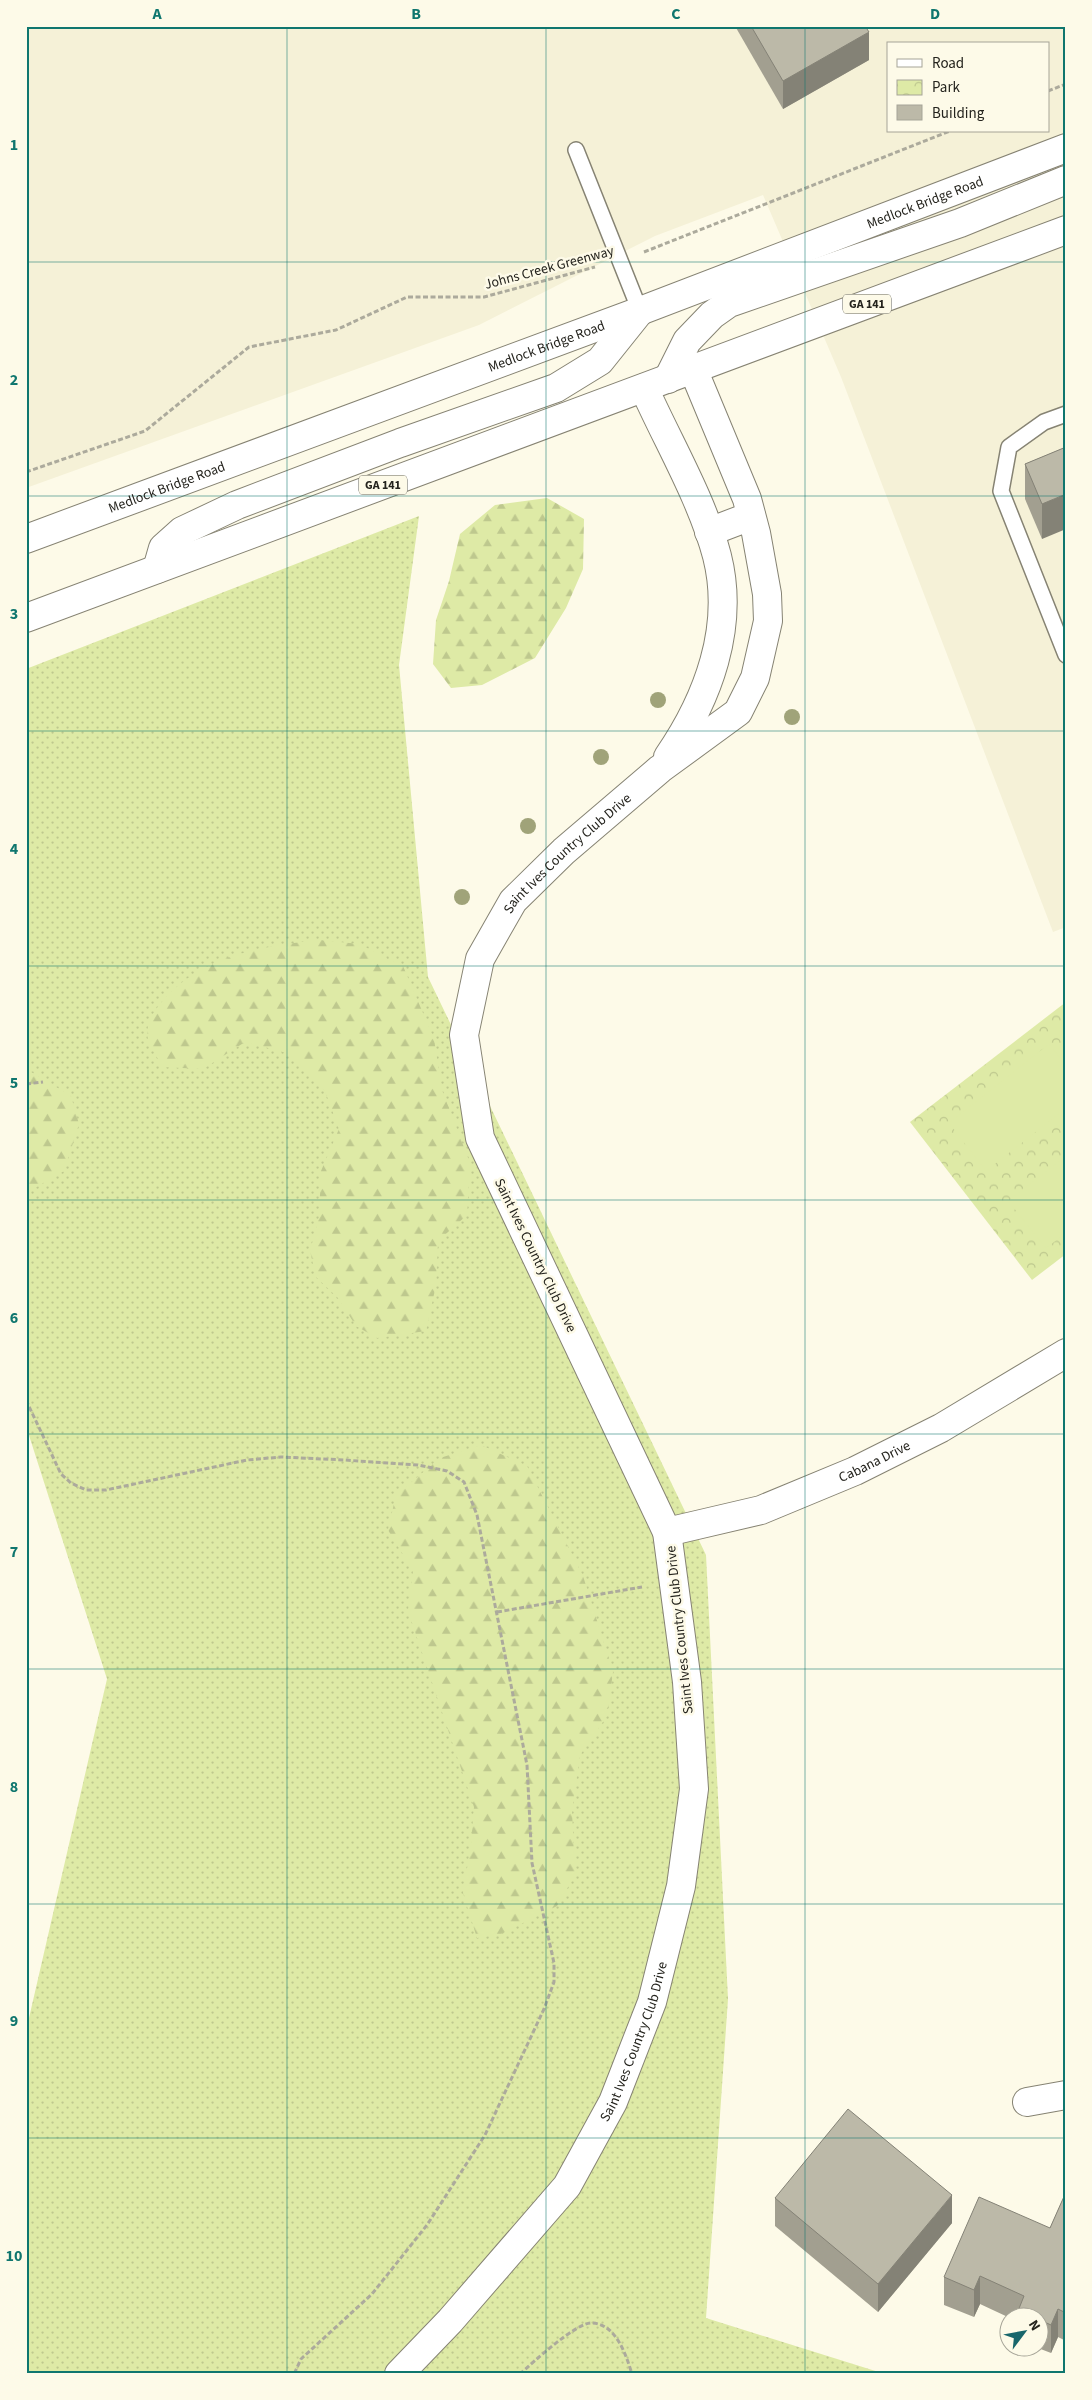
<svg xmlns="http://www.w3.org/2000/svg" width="1092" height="2400" font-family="'Source Sans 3',sans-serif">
  <defs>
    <pattern id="grass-dots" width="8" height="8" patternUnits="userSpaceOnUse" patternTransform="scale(1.25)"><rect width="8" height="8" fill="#deeaa6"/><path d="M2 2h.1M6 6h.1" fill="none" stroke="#bec88e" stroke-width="1.8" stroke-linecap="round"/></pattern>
    <pattern id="forest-firs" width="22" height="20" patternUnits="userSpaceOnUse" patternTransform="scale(1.25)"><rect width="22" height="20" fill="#deeaa6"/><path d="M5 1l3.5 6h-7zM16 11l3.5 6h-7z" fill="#bec88e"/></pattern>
    <pattern id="park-crowns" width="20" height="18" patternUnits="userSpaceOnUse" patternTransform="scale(1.25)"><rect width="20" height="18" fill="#deeaa6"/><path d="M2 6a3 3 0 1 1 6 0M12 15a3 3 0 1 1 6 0" fill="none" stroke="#bec88e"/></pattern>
  </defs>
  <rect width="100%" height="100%" fill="#fdfae8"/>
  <path fill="#f5f1d7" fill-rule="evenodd" d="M26,26H1066V927L1053,932L841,377L763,195L655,236L479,325L26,488ZM888,44H1048V131H888Z"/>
  <polygon fill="url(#grass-dots)" points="419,516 399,665 428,977 706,1555 728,1999 706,2318 885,2374 26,2374 26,2031 107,1679 26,1426 26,669"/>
  <g fill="url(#forest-firs)">
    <polygon points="547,498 584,519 583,569 566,608 535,658 482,685 451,688 433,664 436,620 449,581 460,534 495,505"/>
    <path d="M320,940L359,944L403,966L434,1039L442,1090L470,1163L467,1215L438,1241L436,1285L426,1331L377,1338L356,1326L338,1298L316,1277L310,1251L319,1217L321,1171L339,1129L325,1091L287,1053L245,1042L203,1069L162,1067C158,1058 151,1048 148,1039C145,1026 152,1014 160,1004C199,956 261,946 320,940Z"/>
    <polygon points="26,1069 71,1096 79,1124 64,1171 26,1193"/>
    <polygon points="481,1445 527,1466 583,1576 613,1672 607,1716 580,1755 572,1811 575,1875 557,1906 501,1934 477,1938 463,1893 471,1844 474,1807 408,1611 413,1571 388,1530 396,1495 440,1458"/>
  </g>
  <polygon fill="url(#park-crowns)" points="1066,1002 1066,1254 1032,1280 910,1122"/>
  <g fill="#deeaa6">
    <polygon points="1049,1044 1066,1065 1066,1108 986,1171 949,1123"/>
    <polygon points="1066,1156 1066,1233 1046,1248 1008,1201"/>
  </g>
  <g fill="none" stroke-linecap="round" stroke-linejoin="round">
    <defs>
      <g id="lane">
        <polyline points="576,150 640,311"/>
        <polyline points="1066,414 1044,422 1009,447 1001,491 1066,655"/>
      </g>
      <g id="street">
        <path d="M644,388C668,442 702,499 717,556C735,627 708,699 668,757"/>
        <polyline points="709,532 751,516"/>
        <path id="s1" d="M667,1532L761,1510L855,1471L941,1428L1066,1353"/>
        <polyline points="1027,2102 1066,2095"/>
        <path id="s2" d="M399,2374L450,2321L567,2186L613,2102L652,2002L681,1886L694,1789L687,1682L667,1532L480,1138L464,1035L480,959L513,901L564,851L660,769L738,712L755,678L768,621L767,594L756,533L747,499L693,369"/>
      </g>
      <g id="highway">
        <polyline points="668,379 687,341 712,315 729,303 960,223 1066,180"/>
        <path id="s3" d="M26,539L640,311L1066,148"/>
        <polyline points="157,569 163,548 182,531 237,505 400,443 556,388 600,361 640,311"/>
        <polyline points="26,618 1066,230"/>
      </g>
    </defs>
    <use href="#lane" stroke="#868373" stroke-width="18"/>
    <use href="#street" stroke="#868373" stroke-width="30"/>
    <use href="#highway" stroke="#868373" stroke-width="30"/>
    <g stroke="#acaa9c" stroke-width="3" stroke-dasharray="5 2.5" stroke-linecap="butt">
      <polyline points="1048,91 1066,84"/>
      <polyline points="644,252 950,131"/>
      <polyline points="26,472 145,431 249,347 336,330 407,297 484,297 595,267"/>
      <polyline points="26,1084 43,1082"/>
      <polyline points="26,1400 61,1474 71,1483 86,1490 106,1490 247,1460 281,1457 344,1460 418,1465 447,1471 464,1482 477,1515 527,1765 532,1863 554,1963 554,1982 544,2009 485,2135 427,2225 372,2294 301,2359 294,2374"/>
      <polyline points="497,1612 642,1587"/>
      <path d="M520,2374C533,2362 576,2323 591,2323C616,2323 626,2355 632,2374"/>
    </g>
    <use href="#lane" stroke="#fff" stroke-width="15"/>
    <use href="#street" stroke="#fff" stroke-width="28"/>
    <use href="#highway" stroke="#fff" stroke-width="28"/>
  </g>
  <g fill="#a0a379">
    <circle cx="658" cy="700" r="8"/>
    <circle cx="792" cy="717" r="8"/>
    <circle cx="601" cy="757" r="8"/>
    <circle cx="528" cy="826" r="8"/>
    <circle cx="462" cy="897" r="8"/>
  </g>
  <g fill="#a29f90">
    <polygon points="735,26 865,26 869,60 783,109"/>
    <polygon points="1066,447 1042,539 1025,499 1025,464"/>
    <polygon points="1066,2192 1066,2341 1058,2337 1051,2353 1038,2348 1040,2348 1040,2318 1010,2318 980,2304 974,2317 944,2305 944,2277 1050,2228"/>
    <polygon points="775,2198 952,2223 878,2312 775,2226"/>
  </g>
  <g fill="#848276">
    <polygon points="869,32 869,60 783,109 783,81"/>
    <polygon points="1066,494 1066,529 1042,539 1042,504"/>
    <polygon points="952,2195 952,2223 878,2312 878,2284"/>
    <polygon points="980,2276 980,2304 974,2317 974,2290"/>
    <polygon points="1058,2309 1058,2337 1051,2353 1051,2325"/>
  </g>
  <g fill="#bcb9a8" stroke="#848276">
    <polygon points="751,26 865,26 869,32 783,81"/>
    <polygon points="1066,447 1066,494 1042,504 1025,464"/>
    <polygon points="848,2109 952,2195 878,2284 775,2198"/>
    <polygon points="1066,2192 1066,2313 1058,2309 1051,2325 1040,2320 1040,2318 1033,2318 1018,2311 1024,2296 980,2276 974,2290 944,2277 979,2197 1050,2228"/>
  </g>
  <path fill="none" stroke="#0f766e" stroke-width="1" stroke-opacity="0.55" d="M287,26V2374M546,26V2374M805,26V2374M26,262H1066M26,496H1066M26,731H1066M26,966H1066M26,1200H1066M26,1434H1066M26,1669H1066M26,1904H1066M26,2138H1066"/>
  <g text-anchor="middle" stroke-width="5" stroke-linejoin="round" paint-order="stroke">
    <g fill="#fdfae8" stroke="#65645a" stroke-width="1">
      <rect x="843" y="294.5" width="48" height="19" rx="4"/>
      <rect x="359" y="475.5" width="48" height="19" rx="4"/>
    </g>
    <g font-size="12" font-weight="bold" fill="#24231d">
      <text x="867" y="308">GA 141</text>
      <text x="383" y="489">GA 141</text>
    </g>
    <g font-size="14" fill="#24231d" stroke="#fdfae8">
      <text dy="5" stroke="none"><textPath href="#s3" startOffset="960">Medlock Bridge Road</textPath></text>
      <text transform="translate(549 267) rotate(-15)" y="5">Johns Creek Greenway</text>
      <text dy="5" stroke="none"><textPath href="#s3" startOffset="555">Medlock Bridge Road</textPath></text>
      <text dy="5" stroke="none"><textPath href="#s3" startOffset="150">Medlock Bridge Road</textPath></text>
      <text dy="5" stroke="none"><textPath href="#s2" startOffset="1688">Saint Ives Country Club Drive</textPath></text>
      <text transform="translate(536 1255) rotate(64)" y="5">Saint Ives Country Club Drive</text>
      <text dy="5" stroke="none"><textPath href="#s1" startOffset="220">Cabana Drive</textPath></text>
      <text transform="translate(679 1630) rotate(-96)" y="5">Saint Ives Country Club Drive</text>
      <text dy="5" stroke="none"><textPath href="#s2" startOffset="412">Saint Ives Country Club Drive</textPath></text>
    </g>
  </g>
  <rect width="1092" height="2400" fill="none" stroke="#fdfae8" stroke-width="55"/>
  <rect x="887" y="42" width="162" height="90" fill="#fdfae8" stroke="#a6a497"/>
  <rect x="897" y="59" width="25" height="8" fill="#ffffff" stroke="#a6a497"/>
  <text x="932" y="68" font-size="15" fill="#24231d">Road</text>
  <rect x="897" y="80" width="25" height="15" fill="url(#park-crowns)" stroke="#a6a497"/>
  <text x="932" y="92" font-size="15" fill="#24231d">Park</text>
  <rect x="897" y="105" width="25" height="15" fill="#bcb9a8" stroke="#a6a497"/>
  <text x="932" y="118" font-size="15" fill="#24231d">Building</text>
  <g transform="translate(1024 2332) rotate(58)"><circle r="24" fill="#fdfae8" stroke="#a6a497"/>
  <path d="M0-4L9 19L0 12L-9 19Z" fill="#18666b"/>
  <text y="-8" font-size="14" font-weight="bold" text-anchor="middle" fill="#24231d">N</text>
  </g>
  <rect x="28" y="28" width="1036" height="2344" fill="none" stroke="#0f766e" stroke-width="2"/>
  <g font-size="16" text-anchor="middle" font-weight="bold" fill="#0f766e">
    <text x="157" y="19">A</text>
    <text x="416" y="19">B</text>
    <text x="676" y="19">C</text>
    <text x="935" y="19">D</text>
    <text x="14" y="150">1</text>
    <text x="14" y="385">2</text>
    <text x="14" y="619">3</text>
    <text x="14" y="854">4</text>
    <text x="14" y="1088">5</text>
    <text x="14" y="1323">6</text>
    <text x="14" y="1557">7</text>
    <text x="14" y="1792">8</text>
    <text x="14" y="2026">9</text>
    <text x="14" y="2261">10</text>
  </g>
</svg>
